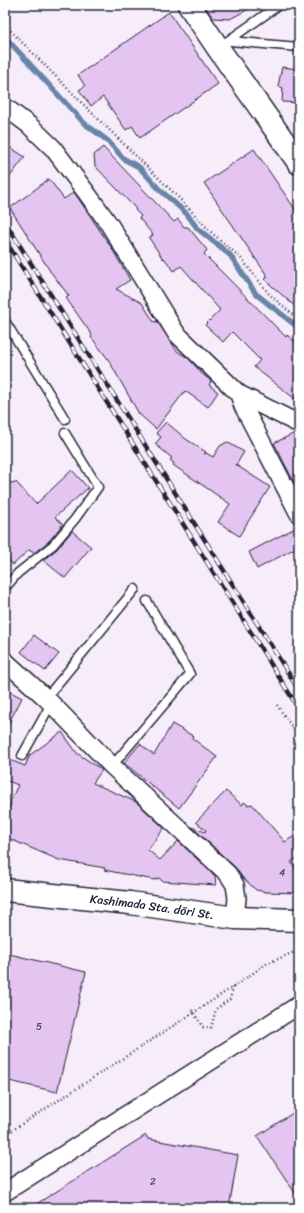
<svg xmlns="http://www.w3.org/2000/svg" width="304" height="1213" font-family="Sriracha,sans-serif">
  <rect width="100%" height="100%" fill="#f7edfa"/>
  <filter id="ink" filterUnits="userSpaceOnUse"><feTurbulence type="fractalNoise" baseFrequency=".025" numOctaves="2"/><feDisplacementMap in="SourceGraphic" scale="8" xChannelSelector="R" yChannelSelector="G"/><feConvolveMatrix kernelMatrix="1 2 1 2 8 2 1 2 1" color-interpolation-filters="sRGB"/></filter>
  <g filter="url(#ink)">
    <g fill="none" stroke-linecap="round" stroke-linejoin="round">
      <polyline stroke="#6785a8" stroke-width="5.5" points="5,37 84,123 108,141 124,159 139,167 159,189 187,214 197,228 230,255 256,294 299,328"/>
    </g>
    <g fill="#e4c4f0" stroke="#22223b">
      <polygon points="204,5 256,5 230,19 213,18"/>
      <polygon points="169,12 218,84 140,138 132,126 126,130 103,97 91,106 79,90 85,86 78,75"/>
      <polygon points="282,67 299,69 299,103 282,102 283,88 278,86"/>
      <polygon points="5,144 25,157 5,183"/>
      <polygon points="103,147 174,222 178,219 184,227 188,227 207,250 204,254 286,337 287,335 299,345 299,402 254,367 260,360 232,332 223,342 205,325 220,310 181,266 174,271 164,258 163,259 149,238 153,235 139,218 141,216 135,210 136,209 95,166 94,155"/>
      <polygon points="254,149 299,215 299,310 264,279 268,277 204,183"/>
      <polygon points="49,179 64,199 74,192 111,247 130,280 116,289 142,303 154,322 157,321 177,351 188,358 200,371 200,372 211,381 209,385 218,392 208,407 185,391 156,429 139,414 108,359 91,337 92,335 66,298 69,296 50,271 10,208"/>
      <polygon points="166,422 186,439 206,452 204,454 206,453 213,457 220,446 227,442 244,452 236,465 270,487 239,536 218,522 230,504 173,465 174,463 170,460 172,458 155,444 161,437 156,433"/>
      <polygon points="295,433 299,434 299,492 274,443"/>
      <polygon points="72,470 88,488 55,517 63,524 49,541 34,553 29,550 13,565 5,556 5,484 16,482 36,504"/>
      <polygon points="299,526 299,546 257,569 249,552"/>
      <polygon points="72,531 91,547 65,578 43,560 57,549"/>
      <polygon points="34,635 59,654 45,671 21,652"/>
      <polygon points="5,689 22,698 5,730"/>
      <polygon points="172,724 193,736 192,738 217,757 179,808 124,763 140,744 154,755"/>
      <polygon points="62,732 77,753 102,770 93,783 136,802 164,828 148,850 160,860 178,841 215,876 216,885 162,881 159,878 154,880 104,870 105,868 59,860 5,837 5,817 11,803 10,802 18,785 5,780 5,758 25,766 30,755"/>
      <polygon points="226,791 242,805 244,802 248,805 252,804 285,842 299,833 299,857 291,862 299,874 299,893 266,892 256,890 242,877 235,867 192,827 205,832 206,830 196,822"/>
      <polygon points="5,953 86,972 57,1092 5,1080"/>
      <polygon points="299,1109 299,1199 257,1136"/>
      <polygon points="146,1135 148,1139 238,1155 229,1208 30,1208"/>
    </g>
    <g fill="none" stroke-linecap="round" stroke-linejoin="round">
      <defs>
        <g id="lane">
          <polyline points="230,41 299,47"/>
          <polyline points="219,47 279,5"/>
          <polyline points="5,321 65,419"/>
          <polyline points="5,588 18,573 53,545 75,519 98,487 65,433"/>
          <polyline points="46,698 135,589"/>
          <polyline points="22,756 51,704"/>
          <polyline points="112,766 190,674 147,601"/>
        </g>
        <g id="street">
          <polyline points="5,107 29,125 53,148 86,192 109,224 176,333 239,394 299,424"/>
          <polyline points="239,394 243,406 299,514"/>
          <polyline points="5,661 46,698 112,766 228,874 235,885 237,898 235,918"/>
          <polyline points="5,1192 299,1005"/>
        </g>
        <g id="secondary">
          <polyline points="189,5 218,48 299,163"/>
          <path id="s1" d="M5,890L130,903L235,918L299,920"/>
        </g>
      </defs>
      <use href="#lane" stroke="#22223b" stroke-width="11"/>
      <use href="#street" stroke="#22223b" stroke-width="20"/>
      <use href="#secondary" stroke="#22223b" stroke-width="25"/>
      <g stroke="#22223b" stroke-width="2.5" stroke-dasharray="1 3" stroke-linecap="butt">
        <polyline points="5,25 93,114 176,195 212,233 240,257 269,294 299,320"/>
        <polyline points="5,86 11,90"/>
        <polyline points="277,705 299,737"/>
        <polyline points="211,1028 216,1009 230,999 233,987"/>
        <polyline points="5,1135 233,987 266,964 299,950"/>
      </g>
      <use href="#lane" stroke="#fff" stroke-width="8"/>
      <use href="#street" stroke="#fff" stroke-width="17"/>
      <use href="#secondary" stroke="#fff" stroke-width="22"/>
      <defs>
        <g id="rail">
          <polyline points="5,222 299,690"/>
          <polyline points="5,240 299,709"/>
        </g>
      </defs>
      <use href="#rail" stroke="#22223b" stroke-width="4.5"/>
      <use href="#rail" stroke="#fff" stroke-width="3" stroke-dasharray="9" stroke-linecap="butt"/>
      <polyline stroke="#22223b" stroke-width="2.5" stroke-dasharray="1 3" stroke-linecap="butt" points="192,1010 203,1027 211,1028"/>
    </g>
  </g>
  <g text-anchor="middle" stroke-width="3" stroke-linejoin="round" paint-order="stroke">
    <g font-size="10" fill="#524a68">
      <text x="282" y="876">4</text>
      <text x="39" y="1030">5</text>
      <text x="153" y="1185">2</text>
    </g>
    <g font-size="12" fill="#22223b" stroke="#fff">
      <text dy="4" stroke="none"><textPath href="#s1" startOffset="148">Kashimada Sta. dōri St.</textPath></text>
    </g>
  </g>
  <rect width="304" height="1213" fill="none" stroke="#fff" stroke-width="20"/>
  <rect x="10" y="10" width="284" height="1193" fill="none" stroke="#22223b" stroke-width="1.5" filter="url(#ink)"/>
</svg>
